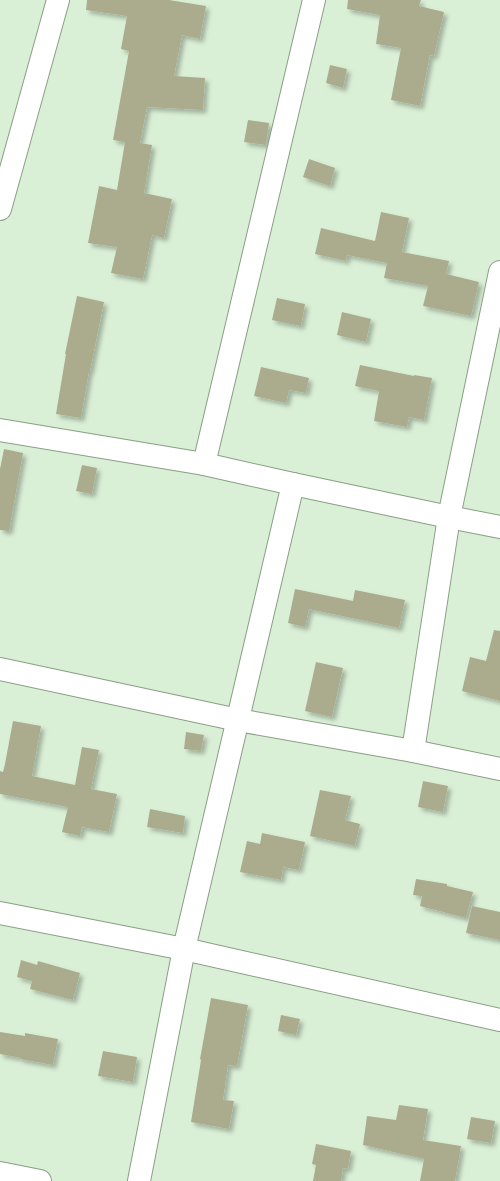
<svg xmlns="http://www.w3.org/2000/svg" width="500" height="1181" font-family="Cabin,sans-serif">
  <defs>
    <filter id="shadow"><feDropShadow dx="3.5" dy="3.5" stdDeviation="2" flood-color="#0004"/></filter>
  </defs>
  <rect width="100%" height="100%" fill="#daf0d6"/>
  <g fill="#abac8e" filter="url(#shadow)">
    <polygon points="87,0 169,0 206,6 200,39 182,35 174,76 205,78 203,110 147,107 140,143 152,145 144,193 172,199 164,238 152,235 143,279 111,273 117,247 88,243 99,186 117,190 125,142 113,140 129,51 121,49 127,16 86,10"/>
    <polygon points="348,0 421,0 419,6 444,12 434,56 430,55 420,106 391,100 401,48 376,44 380,15 347,9"/>
    <polygon points="330,65 347,69 343,88 326,83"/>
    <polygon points="248,120 269,123 266,145 244,142"/>
    <polygon points="309,159 335,168 330,186 303,177"/>
    <polygon points="381,212 409,218 402,252 449,261 446,274 479,282 471,316 423,306 428,286 384,278 387,263 347,255 346,261 315,254 321,228 375,241"/>
    <polygon points="77,296 104,302 90,371 89,371 81,418 56,414 66,354 65,354"/>
    <polygon points="277,298 305,304 301,326 272,320"/>
    <polygon points="342,312 371,319 366,342 337,335"/>
    <polygon points="360,365 414,376 414,375 432,378 424,420 409,417 407,427 374,421 379,391 355,386"/>
    <polygon points="261,367 309,378 306,393 289,390 286,403 254,396"/>
    <polygon points="4,449 23,453 9,531 0,530 0,469"/>
    <polygon points="82,465 97,468 92,494 76,491"/>
    <polygon points="295,589 353,601 355,590 405,600 399,628 309,609 305,627 288,623"/>
    <polygon points="494,630 500,631 500,701 462,691 470,657 486,661"/>
    <polygon points="316,662 343,668 332,717 305,711"/>
    <polygon points="13,721 41,726 32,776 75,785 82,747 99,750 91,789 117,794 109,832 82,827 80,836 62,832 68,807 0,794 0,771 3,772 5,764"/>
    <polygon points="186,732 204,735 201,751 184,749"/>
    <polygon points="423,781 448,786 443,812 418,807"/>
    <polygon points="320,790 351,796 345,820 360,824 355,846 310,836"/>
    <polygon points="150,809 185,816 183,833 147,827"/>
    <polygon points="262,833 305,842 299,870 283,867 281,880 240,872 247,841 260,844"/>
    <polygon points="416,879 447,884 447,886 473,892 466,918 420,906 422,896 413,895"/>
    <polygon points="472,906 500,912 500,940 466,933"/>
    <polygon points="21,960 37,965 38,961 80,973 73,1000 30,989 32,981 17,977"/>
    <polygon points="211,998 248,1005 237,1066 228,1065 223,1100 234,1101 229,1129 191,1122 201,1060 200,1059"/>
    <polygon points="281,1015 300,1019 296,1035 278,1031"/>
    <polygon points="0,1032 25,1036 25,1033 58,1039 53,1065 20,1059 21,1058 0,1054"/>
    <polygon points="103,1051 137,1057 133,1082 98,1076"/>
    <polygon points="399,1105 428,1109 423,1140 461,1146 455,1181 420,1181 424,1159 363,1145 367,1116 396,1120"/>
    <polygon points="471,1117 495,1121 491,1143 467,1139"/>
    <polygon points="316,1144 351,1151 348,1169 343,1168 341,1181 313,1181 316,1165 312,1164"/>
  </g>
  <g fill="none" stroke-linecap="round" stroke-linejoin="round">
    <defs>
      <g id="minor">
        <polyline points="0,209 58,0"/>
        <polyline points="0,430 204,464 293,484 449,517 500,527"/>
        <polyline points="204,464 314,0"/>
        <polyline points="0,669 238,720 413,751 500,769"/>
        <polyline points="413,751 449,517 500,272"/>
        <polyline points="0,913 184,949 500,1020"/>
        <polyline points="0,1173 40,1181"/>
        <polyline points="139,1181 184,949 293,484"/>
      </g>
    </defs>
    <use href="#minor" stroke="#8a9f86" stroke-width="24"/>
    <use href="#minor" stroke="#fff" stroke-width="22"/>
  </g>
</svg>
